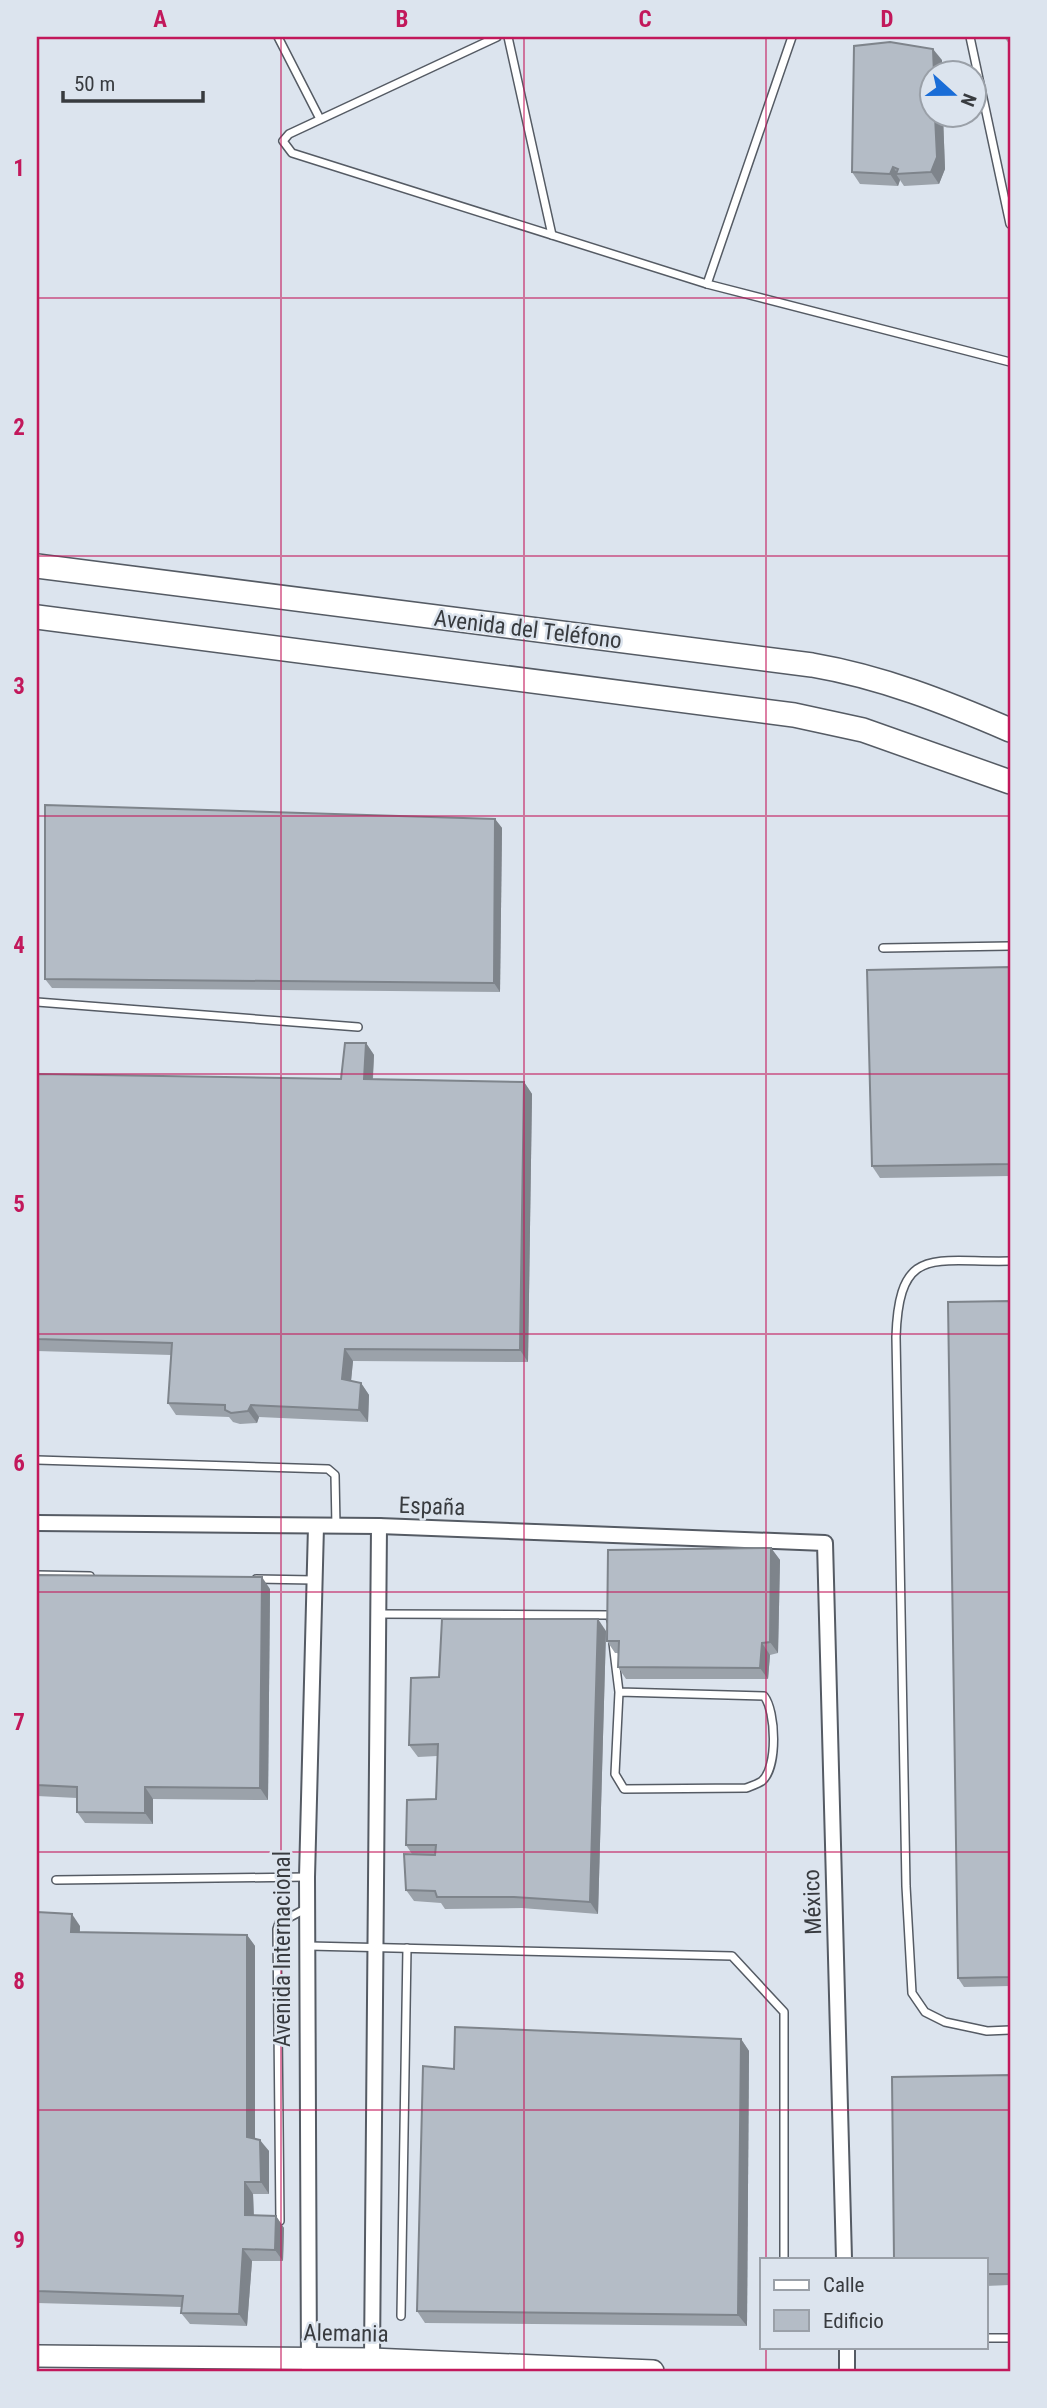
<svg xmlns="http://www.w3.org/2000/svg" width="1047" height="2408" font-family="'Roboto Condensed',sans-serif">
  <rect width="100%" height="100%" fill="#dce4ee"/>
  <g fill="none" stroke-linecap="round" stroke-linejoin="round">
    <defs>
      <g id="lane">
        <polyline points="278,37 320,119"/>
        <polyline points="497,37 289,134 283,141 292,153 707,284 1010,362"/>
        <polyline points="508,37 552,235"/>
        <polyline points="970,37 1010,224"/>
        <polyline points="707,284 792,37"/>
        <polyline points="883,948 1010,946"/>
        <polyline points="37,1002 358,1027"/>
        <path d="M1010,1261C934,1263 899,1243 896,1337L906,1886L912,1993L925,2012L945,2022L987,2031L1010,2030"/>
        <polyline points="37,1460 328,1469 335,1475 336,1526"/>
        <polyline points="37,1575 90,1576"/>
        <polyline points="256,1579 314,1580"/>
        <polyline points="378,1614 610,1615 611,1621"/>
        <path d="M613,1643L619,1692L615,1774L624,1789L746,1788C751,1786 758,1784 762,1781C778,1767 776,1711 764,1696L619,1692"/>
        <polyline points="56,1880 307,1877"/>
        <polyline points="309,1946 732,1956 784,2012 784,2259"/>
        <polyline points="280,2221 277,1929 279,1923 307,1908"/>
        <polyline points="401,2316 407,1948"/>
        <polyline points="986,2338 1010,2338"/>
      </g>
      <g id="street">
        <polyline points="37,1523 379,1526 825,1543 844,2259"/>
        <polyline points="847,2347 847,2371"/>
        <polyline points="372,2359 379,1526"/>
        <polyline points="309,2371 307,1877 316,1526"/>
      </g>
      <polyline id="secondary" points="37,2356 372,2359 653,2371"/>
      <g id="primary">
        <path d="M37,566L812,665C882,677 945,702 1010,730"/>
        <polyline points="37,617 794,715 863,730 1010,782"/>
      </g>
    </defs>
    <use href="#lane" stroke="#555b64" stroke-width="10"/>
    <use href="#street" stroke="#555b64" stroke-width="18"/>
    <use href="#secondary" stroke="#555b64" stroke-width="24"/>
    <use href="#primary" stroke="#555b64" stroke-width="26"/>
    <use href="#lane" stroke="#fff" stroke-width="7"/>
    <use href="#street" stroke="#fff" stroke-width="14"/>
    <use href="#secondary" stroke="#fff" stroke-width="21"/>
    <use href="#primary" stroke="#fff" stroke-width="23"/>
  </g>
  <g fill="#9ba2aa">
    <polygon points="1004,37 1010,37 1010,45"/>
    <polygon points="942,60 942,74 932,74 932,116 943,116 945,169 939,184 904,186 900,180 898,186 860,184 852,172"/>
    <polygon points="495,819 502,828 500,992 52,988 45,979"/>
    <polygon points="1010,967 1010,1176 880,1178 872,1166"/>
    <polygon points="366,1043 374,1055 373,1079 524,1082 532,1094 528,1362 353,1361 351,1381 361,1383 369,1395 368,1422 259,1417 257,1423 240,1424 233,1422 229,1417 176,1415 168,1403 171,1355 37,1351 37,1074 341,1079"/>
    <polygon points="1010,1301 1010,1986 964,1987 958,1978"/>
    <polygon points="771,1548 780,1560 778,1653 770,1655 768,1679 626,1679 618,1667 619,1653 615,1653 607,1641"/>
    <polygon points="37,1575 270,1589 268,1800 153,1799 153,1824 85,1823 77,1812 77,1798 37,1796"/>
    <polygon points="606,1631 598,1914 522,1908 445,1909 441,1903 414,1901 406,1890 412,1854 406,1845 436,1799 437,1756 418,1757 409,1745 439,1677"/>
    <polygon points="37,1912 80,1926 80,1932 247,1935 255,1946 255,2139 269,2151 269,2194 253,2194 254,2215 276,2216 284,2228 283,2261 252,2261 247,2326 190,2324 181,2313 182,2307 37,2303"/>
    <polygon points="741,2039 749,2051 747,2326 425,2323 417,2311 454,2069"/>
    <polygon points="1010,2075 1010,2285 986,2286 986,2259"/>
  </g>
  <g fill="#7e848b">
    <polygon points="933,49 942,60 942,74 934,74"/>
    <polygon points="935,116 943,116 945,169 939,184 931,172"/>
    <polygon points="893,167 898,174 896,174 900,180 898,186 890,174"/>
    <polygon points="495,819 502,828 500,992 494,983"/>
    <polygon points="366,1043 374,1055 372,1090 364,1079"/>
    <polygon points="524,1082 532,1094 528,1362 520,1350"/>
    <polygon points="345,1349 353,1361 350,1391 342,1379"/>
    <polygon points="361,1383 369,1395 368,1422 359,1410"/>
    <polygon points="251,1405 259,1417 257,1423 248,1411"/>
    <polygon points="771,1548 780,1560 778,1653 770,1642"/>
    <polygon points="262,1577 270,1589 268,1800 260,1788"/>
    <polygon points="598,1619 606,1631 598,1914 590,1902"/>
    <polygon points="762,1643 770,1655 768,1679 760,1668"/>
    <polygon points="145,1787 153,1799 153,1824 145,1813"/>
    <polygon points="72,1914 80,1926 79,1944 71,1932"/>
    <polygon points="247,1935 255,1946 255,2149 247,2137"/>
    <polygon points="741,2039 749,2051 747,2326 738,2315"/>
    <polygon points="260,2140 269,2151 269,2194 261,2182"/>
    <polygon points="245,2182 253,2194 254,2226 245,2215"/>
    <polygon points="276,2216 284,2228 283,2261 275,2250"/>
    <polygon points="243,2249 252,2261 247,2326 239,2314"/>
  </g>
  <g fill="#b4bcc6" stroke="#7e848b" stroke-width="2">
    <polygon points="890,42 933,49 934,74 932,74 932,116 935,116 937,157 931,172 896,174 898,169 893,167 890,174 852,172 854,46"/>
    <polygon points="45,805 495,819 494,983 45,979"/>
    <polygon points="1010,967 1010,1164 872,1166 867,970"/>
    <polygon points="345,1043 366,1043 364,1079 524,1082 520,1350 345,1349 342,1379 361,1383 359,1410 251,1405 248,1411 231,1413 225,1410 225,1405 168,1403 172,1343 37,1339 37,1074 341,1079"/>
    <polygon points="1010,1301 1010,1977 958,1978 948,1302"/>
    <polygon points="771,1548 770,1642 762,1643 760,1668 618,1667 619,1641 607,1641 608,1550"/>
    <polygon points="37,1575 262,1577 260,1788 145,1787 145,1813 77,1812 77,1787 37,1785"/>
    <polygon points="442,1619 598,1619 590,1902 514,1897 437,1897 435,1891 406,1890 404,1854 435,1855 436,1845 406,1845 407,1800 436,1799 438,1744 409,1745 411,1678 439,1677"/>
    <polygon points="37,1912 72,1914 71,1932 247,1935 247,2137 260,2140 261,2182 245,2182 245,2215 276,2216 275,2250 243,2249 239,2314 181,2313 183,2296 37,2291"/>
    <polygon points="455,2027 741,2039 738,2315 417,2311 423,2066 454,2069"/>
    <polygon points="1010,2075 1010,2274 986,2274 986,2259 894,2259 892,2077"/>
  </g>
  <path fill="none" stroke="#c2185b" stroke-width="2" stroke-opacity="0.55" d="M281,37V2371M524,37V2371M766,37V2259M37,298H1010M37,556H1010M37,816H1010M37,1074H1010M37,1334H1010M37,1592H1010M37,1852H1010M37,2110H1010M766,2347V2371"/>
  <g text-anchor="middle" stroke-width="5" stroke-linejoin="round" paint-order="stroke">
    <g font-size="23" fill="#383b3f" stroke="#dce4ee">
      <text transform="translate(528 629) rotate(7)" y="8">Avenida del Teléfono</text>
      <text transform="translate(432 1506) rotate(2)" y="8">España</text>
      <text transform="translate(812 1902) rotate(-92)" y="8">México</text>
      <text transform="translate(282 1949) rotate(-90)" y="8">Avenida Internacional</text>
      <text transform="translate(346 2333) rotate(1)" y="8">Alemania</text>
    </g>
  </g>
  <rect width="1047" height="2408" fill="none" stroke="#dce4ee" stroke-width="77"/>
  <rect x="760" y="2258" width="228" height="91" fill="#dce4ee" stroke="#9aa0a8" stroke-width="2"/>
  <rect x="774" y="2280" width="35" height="10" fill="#ffffff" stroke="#9aa0a8" stroke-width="2"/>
  <text x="823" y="2292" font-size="21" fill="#383b3f">Calle</text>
  <rect x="774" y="2310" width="35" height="21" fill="#b4bcc6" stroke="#9aa0a8" stroke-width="2"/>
  <text x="823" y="2328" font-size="21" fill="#383b3f">Edificio</text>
  <g transform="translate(953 94) rotate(111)"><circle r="33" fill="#dce4ee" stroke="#9aa0a8" stroke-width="2"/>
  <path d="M0-5L12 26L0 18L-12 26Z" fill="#1a6dd7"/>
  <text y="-10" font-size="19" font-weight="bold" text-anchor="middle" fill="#383b3f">N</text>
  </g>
  <path d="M63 91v10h140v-10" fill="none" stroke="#383b3f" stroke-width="3.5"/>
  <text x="74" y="91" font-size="21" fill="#383b3f" stroke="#dce4ee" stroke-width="5" paint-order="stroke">50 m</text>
  <rect x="38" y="38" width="971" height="2332" fill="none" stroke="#c2185b" stroke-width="2.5"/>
  <g font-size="23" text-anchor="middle" font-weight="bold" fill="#c2185b">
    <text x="160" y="27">A</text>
    <text x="402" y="27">B</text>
    <text x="645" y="27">C</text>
    <text x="887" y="27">D</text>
    <text x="19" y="176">1</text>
    <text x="19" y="435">2</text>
    <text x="19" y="694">3</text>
    <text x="19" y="953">4</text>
    <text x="19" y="1212">5</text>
    <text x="19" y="1471">6</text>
    <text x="19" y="1730">7</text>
    <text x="19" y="1989">8</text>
    <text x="19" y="2248">9</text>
  </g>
</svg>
